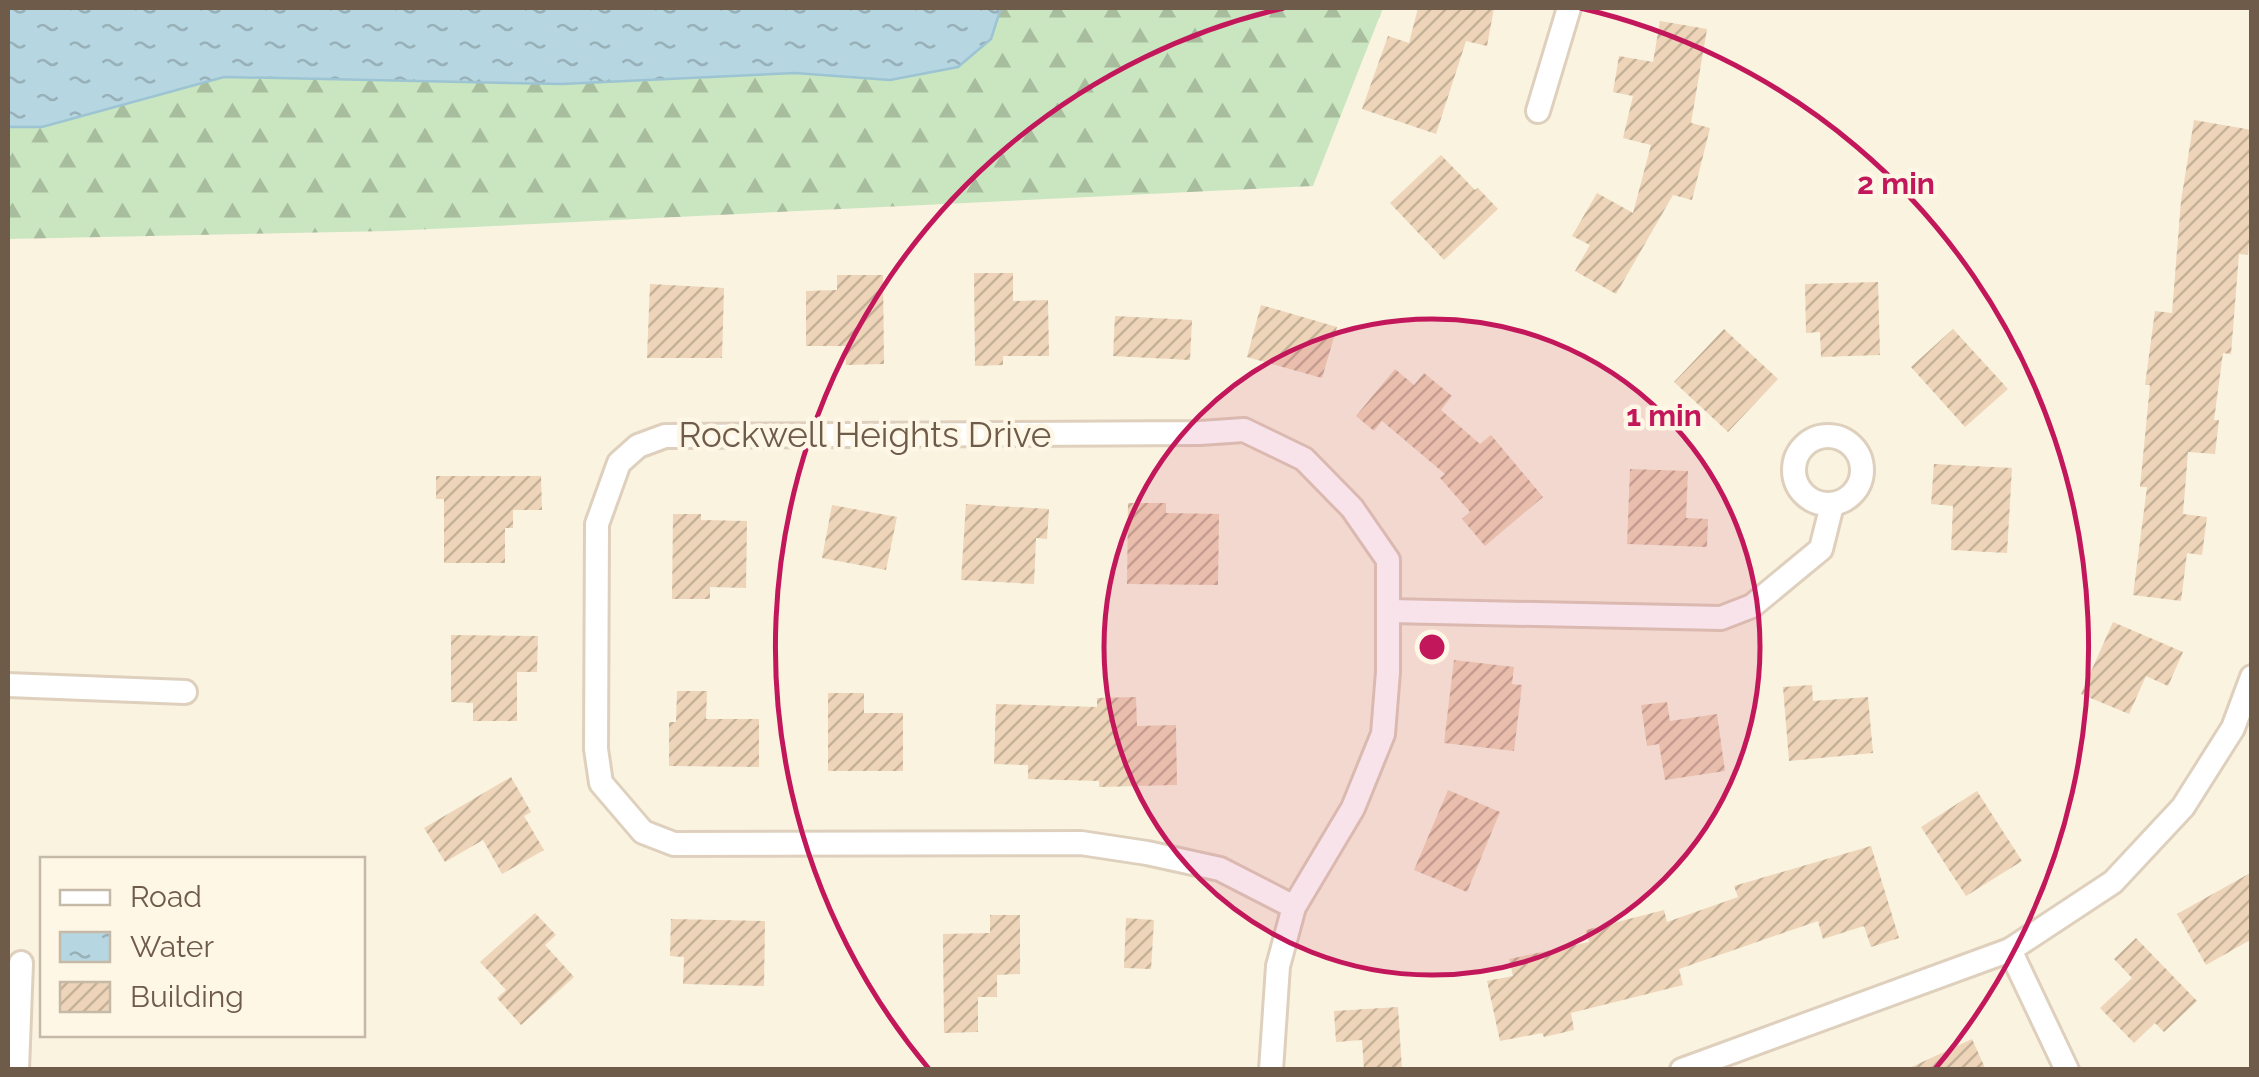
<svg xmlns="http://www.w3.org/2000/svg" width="2259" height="1077" font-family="Raleway,sans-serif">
  <defs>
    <pattern id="forest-firs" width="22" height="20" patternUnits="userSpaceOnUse" patternTransform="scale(2.5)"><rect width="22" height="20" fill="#cae6c0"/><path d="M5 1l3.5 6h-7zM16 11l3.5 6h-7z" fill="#a8bd9e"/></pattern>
    <pattern id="water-ripples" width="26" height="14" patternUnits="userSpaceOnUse" patternTransform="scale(2.5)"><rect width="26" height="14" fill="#b6d6e2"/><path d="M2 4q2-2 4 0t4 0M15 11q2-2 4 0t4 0" fill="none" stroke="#98b1b9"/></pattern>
    <pattern id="building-hatch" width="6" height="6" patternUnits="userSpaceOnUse" patternTransform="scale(2.5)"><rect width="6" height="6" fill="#eed5b9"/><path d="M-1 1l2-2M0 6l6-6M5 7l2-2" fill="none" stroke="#c5b098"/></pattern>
  </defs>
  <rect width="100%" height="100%" fill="#faf3e0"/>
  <polygon fill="url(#forest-firs)" points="1001,8 1383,8 1313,186 390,231 8,239 8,127 42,127 224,77 562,84 795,73 890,80 991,39"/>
  <polygon fill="url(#water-ripples)" stroke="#9dc4d3" stroke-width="2.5" points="8,8 1001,8 991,39 958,67 890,80 795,73 562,84 224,77 42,127 8,127"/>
  <g fill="url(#building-hatch)">
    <polygon points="1418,8 1494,8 1487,46 1466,41 1436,134 1362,109 1388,36 1409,43"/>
    <polygon points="1660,21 1707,29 1691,123 1710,128 1692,200 1673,195 1616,294 1575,271 1590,245 1572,236 1597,193 1633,213 1651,145 1623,138 1633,96 1613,92 1619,56 1653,62"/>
    <polygon points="2194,120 2252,130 2252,207 2248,255 2239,254 2231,354 2223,353 2214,420 2219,420 2215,454 2188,452 2183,514 2207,517 2202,555 2187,553 2181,601 2133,595 2147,487 2140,487 2150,385 2145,385 2155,311 2172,313 2181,201"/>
    <polygon points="1441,155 1475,190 1478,188 1498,209 1444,260 1390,203"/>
    <polygon points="974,273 1013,273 1013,301 1048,300 1049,356 1003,356 1003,365 975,366"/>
    <polygon points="837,275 883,275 884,364 846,365 846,346 806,346 806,291 837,290"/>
    <polygon points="1878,282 1880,355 1821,357 1820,332 1806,333 1805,284"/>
    <polygon points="650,284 724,288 722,358 647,358"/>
    <polygon points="1261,305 1337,327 1322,378 1247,357"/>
    <polygon points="1115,316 1192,320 1190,360 1113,356"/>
    <polygon points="1724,329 1778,379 1728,432 1674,382"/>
    <polygon points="1953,329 2008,389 1965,427 1911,367"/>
    <polygon points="1395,369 1414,385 1424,373 1452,396 1441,410 1480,444 1491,435 1543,497 1485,546 1462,519 1470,512 1440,478 1445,474 1382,421 1374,431 1356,416"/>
    <polygon points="1934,464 2012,468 2007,553 1951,550 1953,506 1931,504"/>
    <polygon points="1630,469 1688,471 1686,518 1708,519 1707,547 1627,544"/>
    <polygon points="436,476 541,476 542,510 513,510 513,528 505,528 505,563 444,563 444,499 436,499"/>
    <polygon points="1128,503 1166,503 1166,513 1219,514 1218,585 1127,584"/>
    <polygon points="966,504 1049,509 1047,539 1036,538 1034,584 961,580"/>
    <polygon points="832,505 897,517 886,570 822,558"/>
    <polygon points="673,514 701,514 701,520 747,521 746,588 710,587 710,599 672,599"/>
    <polygon points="2113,622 2183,652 2168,686 2146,676 2129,714 2081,694"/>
    <polygon points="451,635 538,636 537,672 517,672 517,721 473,721 473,703 451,702"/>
    <polygon points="1454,660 1514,667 1512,684 1522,685 1514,751 1444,743"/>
    <polygon points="1812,685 1813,701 1868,697 1873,753 1789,761 1783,687"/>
    <polygon points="677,691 707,691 706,719 759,719 759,767 669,766 669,722 676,722"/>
    <polygon points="828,693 864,693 864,713 903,713 903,771 828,771"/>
    <polygon points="1136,697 1137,726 1176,725 1177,785 1099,787 1099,781 1028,779 1028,765 994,764 996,704 1097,707 1097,698"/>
    <polygon points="1667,702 1670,721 1717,714 1725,771 1665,780 1659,744 1647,746 1641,705"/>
    <polygon points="511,777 531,812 524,816 544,850 502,874 483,840 445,862 424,828"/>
    <polygon points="1448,790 1500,812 1467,892 1414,870"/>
    <polygon points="1977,791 2022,861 1966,896 1921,827"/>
    <polygon points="1871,846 1899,938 1871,947 1864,926 1823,939 1818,921 1679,969 1683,985 1571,1013 1574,1030 1544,1037 1542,1033 1500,1041 1487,981 1513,976 1509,959 1589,942 1586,930 1664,910 1667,922 1738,897 1734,886"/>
    <polygon points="2252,872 2252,939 2206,965 2177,914"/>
    <polygon points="535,913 556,935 545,945 574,977 521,1025 497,998 506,990 480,962"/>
    <polygon points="990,915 1020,915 1020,974 997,975 997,997 978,997 978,1032 944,1033 943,934 990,933"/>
    <polygon points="1126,918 1154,920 1151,969 1124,968"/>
    <polygon points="671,919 765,921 764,986 683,984 684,957 670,956"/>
    <polygon points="2136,938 2197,1001 2164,1032 2155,1023 2134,1043 2100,1008 2132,978 2114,959"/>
    <polygon points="1398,1007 1402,1070 1364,1070 1362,1040 1336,1042 1334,1011"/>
    <polygon points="1972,1039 1986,1070 1905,1070"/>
  </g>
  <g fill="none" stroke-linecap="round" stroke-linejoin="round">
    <defs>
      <g id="street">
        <polyline points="1538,111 1569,8"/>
        <circle cx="1828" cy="470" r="34"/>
        <polyline points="1389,611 1721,618 1752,606 1821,549 1832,505"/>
        <polyline points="8,685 185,692"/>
        <polyline points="2010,950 2067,1070"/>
        <polyline points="17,1070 21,963"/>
        <polyline points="1271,1070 1278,966 1294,907 1353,808 1383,734 1388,672 1388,560 1352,508 1304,459 1244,430 1200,433 665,436 638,446 619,463 597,524 596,749 601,783 643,832 674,844 1081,843 1147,853 1220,869 1294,907"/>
        <polyline points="1682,1070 2010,950 2113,882 2183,807 2233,728 2252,677"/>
      </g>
    </defs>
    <use href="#street" stroke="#ded0bc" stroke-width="28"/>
    <use href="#street" stroke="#fff" stroke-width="22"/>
  </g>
  <circle cx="1432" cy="647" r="328" fill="#c2185b" fill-opacity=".12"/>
  <g fill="none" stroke="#c2185b" stroke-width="5">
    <circle cx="1432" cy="647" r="328"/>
    <path d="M929 1069A656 656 0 0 1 1284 8M1580 8A656 656 0 0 1 1935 1069"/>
  </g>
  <g text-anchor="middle" stroke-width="9" stroke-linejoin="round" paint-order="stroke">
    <g font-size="35" fill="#6f5b49" stroke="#fef7e5">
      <text x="865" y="447">Rockwell Heights Drive</text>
    </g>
  </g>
  <circle cx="1432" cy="647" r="15" fill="#c2185b" stroke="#fef7e5" stroke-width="5"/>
  <g font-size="30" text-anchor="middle" font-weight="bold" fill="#c2185b" stroke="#fef7e5" stroke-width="9" stroke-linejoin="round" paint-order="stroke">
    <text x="1896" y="194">2 min</text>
    <text x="1664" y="426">1 min</text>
  </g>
  <rect width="2259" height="1077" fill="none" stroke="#6f5b49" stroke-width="20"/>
  <rect x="40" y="857" width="325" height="180" fill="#fef7e5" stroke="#c5b9a7" stroke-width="2.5"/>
  <rect x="60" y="890" width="50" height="15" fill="#ffffff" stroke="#c5b9a7" stroke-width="2.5"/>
  <text x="130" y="907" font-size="30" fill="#6f5b49">Road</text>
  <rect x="60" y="932" width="50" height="30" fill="url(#water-ripples)" stroke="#c5b9a7" stroke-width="2.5"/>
  <text x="130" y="957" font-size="30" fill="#6f5b49">Water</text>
  <rect x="60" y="982" width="50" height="30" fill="url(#building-hatch)" stroke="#c5b9a7" stroke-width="2.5"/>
  <text x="130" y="1007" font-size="30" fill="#6f5b49">Building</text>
</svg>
